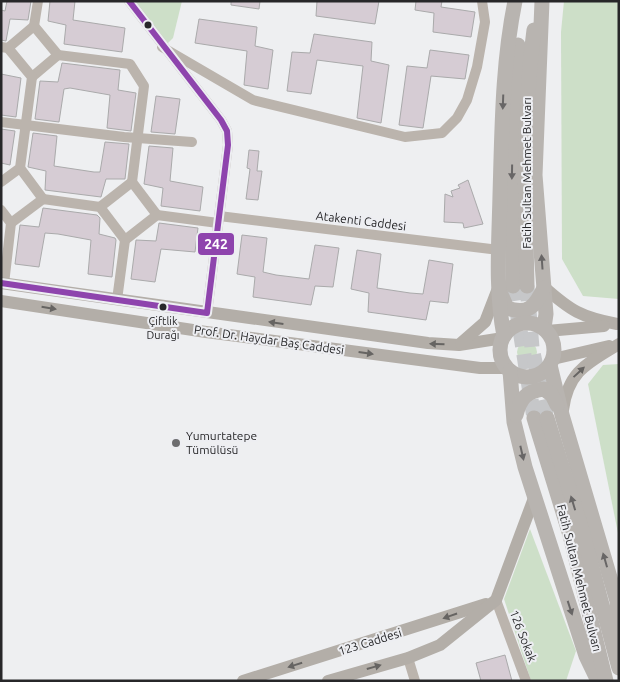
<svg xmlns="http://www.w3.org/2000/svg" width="620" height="682" font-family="Ubuntu,sans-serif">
  <rect width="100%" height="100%" fill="#eeeff1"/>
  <g fill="#cddfc8">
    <polygon points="135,1 182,1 173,38 167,44"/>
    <polygon points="564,1 619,1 619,299 583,296 562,259 561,32"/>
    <circle cx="527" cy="352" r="10"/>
    <polygon points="619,364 619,538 588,384 603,365"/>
    <polygon points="530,529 576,651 566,681 531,681 504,599"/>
  </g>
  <g fill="#d6ccd4" stroke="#aaaaab">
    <polygon points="7,1 31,1 28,20 10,19 6,41 1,40 1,10 5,11"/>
    <polygon points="50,1 75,1 73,20 125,28 122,52 64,44 66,25 48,21"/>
    <polygon points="231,1 260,1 259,9 231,5"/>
    <polygon points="317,1 379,1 375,24 316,16"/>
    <polygon points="416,1 442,1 441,7 475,12 471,37 433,32 434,13 415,10"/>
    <polygon points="199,19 257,27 255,46 273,50 268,89 244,85 247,51 195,43"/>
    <polygon points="314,34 372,42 371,61 389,65 381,123 357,118 363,66 317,60 311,94 287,91 292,52 310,53"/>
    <polygon points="430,50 469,55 465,79 431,76 423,128 399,125 407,66 427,68"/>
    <polygon points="62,63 120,70 118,90 136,93 131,131 107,128 110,95 70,88 64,89 59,122 35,119 40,81 58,82"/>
    <polygon points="1,74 21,78 16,117 1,115"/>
    <polygon points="156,96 180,99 175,134 151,132"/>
    <polygon points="1,129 15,131 10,165 1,163"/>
    <polygon points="33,133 57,136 54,166 94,172 100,172 105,142 129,144 125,179 106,179 101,197 45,190 46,171 28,167"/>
    <polygon points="149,146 173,148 170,181 203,187 200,211 161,206 163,188 144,184"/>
    <polygon points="249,150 259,151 257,171 262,171 258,200 246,199 250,169 247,168"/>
    <polygon points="468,180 483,224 464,228 463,223 444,222 445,194 453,197 451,191 460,188 458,185"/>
    <polygon points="43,208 97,215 100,218 99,234 115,238 116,240 112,277 88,274 91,240 58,234 45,233 39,267 15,264 20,225 39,227"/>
    <polygon points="159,223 198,228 195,252 161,249 155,282 131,279 136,240 156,241"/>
    <polygon points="242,235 267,238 263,272 276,275 309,279 315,245 339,248 333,287 315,286 311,305 253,297 255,277 237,274"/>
    <polygon points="357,250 381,254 377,288 410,293 423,294 429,260 453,264 448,303 430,301 426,320 368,312 369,293 351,289"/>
    <polygon points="505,655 512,681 481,681 476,663"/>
  </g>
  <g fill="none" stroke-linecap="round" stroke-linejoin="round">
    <g stroke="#c6c7c9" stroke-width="15" stroke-dasharray="15 8" stroke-linecap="butt">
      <polyline points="513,286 534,418"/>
      <polyline points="527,286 532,348 547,418"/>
    </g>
    <g stroke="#bbb4ad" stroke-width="10">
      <polyline points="129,1 221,120 227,131 228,145 207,313"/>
      <polyline points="34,26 38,1"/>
      <polyline points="162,47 253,100 405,137 442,133 457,118 467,100 477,67 485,22 482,1"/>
      <polyline points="8,48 34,26 58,55 130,64 144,86 132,182"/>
      <polyline points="32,77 58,55"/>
      <polyline points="1,122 124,137 192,142"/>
      <polyline points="20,168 43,199"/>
      <polyline points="1,182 20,168 32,77 8,48 1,47"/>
      <polyline points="100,207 132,182 157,215"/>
      <polyline points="1,210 11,223 4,284"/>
      <polyline points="219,216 499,250"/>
      <polyline points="11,223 43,199 100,207 125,240 157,215 218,223"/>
      <polyline points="117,300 125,240"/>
      <polyline points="496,600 526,681"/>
      <polyline points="408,658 415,681"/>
    </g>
    <g stroke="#b3aea8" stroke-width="12">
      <polyline points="1,283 428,343 459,345 503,338"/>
      <path d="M544,287C571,311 581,317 617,324"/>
      <polyline points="1,301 206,332 480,368 507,368"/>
      <polyline points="547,331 604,326"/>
      <polyline points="461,343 485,322 497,291"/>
      <polyline points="553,359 609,346"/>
      <path d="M563,410C568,371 588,363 619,344"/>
      <polyline points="243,681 486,604"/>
      <polyline points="328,681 408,658 440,645 496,600 534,498"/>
    </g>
    <g stroke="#b8b4b0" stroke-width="15">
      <polyline points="542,1 535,175 546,314 544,328"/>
      <polyline points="513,286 512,176 518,45"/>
      <path d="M527,286C525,200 523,116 534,30"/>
      <path d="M500,292L507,308C528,315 535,307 544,288"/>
      <circle cx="527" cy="350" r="27"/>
      <path d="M504,336C495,289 499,242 500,195C502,130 502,65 515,1"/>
      <polyline points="550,365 562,415 617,601 619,642"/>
      <polyline points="510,371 514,422 525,467 586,656 598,681"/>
      <path d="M516,415C520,399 526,391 544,389L552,395L557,405"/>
      <polyline points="534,418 570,535 606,681"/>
      <polyline points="547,418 582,530 619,668"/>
    </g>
    <defs>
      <polyline id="bus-1" points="1,283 207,313 228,145 227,131 221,120 129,1"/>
    </defs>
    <use href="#bus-1" stroke="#edeef2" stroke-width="10"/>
    <use href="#bus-1" stroke="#8e44ad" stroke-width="6"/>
  </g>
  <defs><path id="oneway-solid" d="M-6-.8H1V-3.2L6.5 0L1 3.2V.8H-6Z" transform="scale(1.25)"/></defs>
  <g fill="#686666">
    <use href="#oneway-solid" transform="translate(503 102) rotate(92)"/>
    <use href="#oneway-solid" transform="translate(512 172) rotate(91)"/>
    <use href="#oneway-solid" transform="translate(542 262) rotate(-94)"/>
    <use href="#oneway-solid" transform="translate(522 453) rotate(77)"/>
    <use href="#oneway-solid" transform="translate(573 503) rotate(-107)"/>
    <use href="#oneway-solid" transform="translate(605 560) rotate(-106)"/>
    <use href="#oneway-solid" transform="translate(570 608) rotate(72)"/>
  </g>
  <g fill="#666462">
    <use href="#oneway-solid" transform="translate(49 308) rotate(9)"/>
    <use href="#oneway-solid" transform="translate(276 323) rotate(-172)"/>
    <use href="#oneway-solid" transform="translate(437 344) rotate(-178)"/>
    <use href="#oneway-solid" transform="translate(366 353) rotate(8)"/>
    <use href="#oneway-solid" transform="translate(579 372) rotate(-43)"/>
    <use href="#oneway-solid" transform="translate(450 616) rotate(161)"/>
    <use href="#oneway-solid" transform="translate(295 665) rotate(163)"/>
    <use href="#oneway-solid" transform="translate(374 667) rotate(-16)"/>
  </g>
  <g fill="#272729" stroke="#edeef2" stroke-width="2">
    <circle cx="148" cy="25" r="4.5"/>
    <circle cx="163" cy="307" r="4.5"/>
  </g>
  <circle fill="#6d6d6f" stroke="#edeef2" stroke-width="2" cx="176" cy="443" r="5"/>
  <g text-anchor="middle" stroke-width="4" stroke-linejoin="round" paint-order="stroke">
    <g font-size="11" fill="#272729" stroke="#edeef2">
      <text x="163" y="325">Çiftlik<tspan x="163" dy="14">Durağı</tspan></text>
    </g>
    <g font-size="12" fill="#272729" stroke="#edeef2">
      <text transform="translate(527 173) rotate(-90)" y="4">Fatih Sultan Mehmet Bulvarı</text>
      <text transform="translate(361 221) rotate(7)" y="4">Atakenti Caddesi</text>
      <text transform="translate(269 340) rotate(8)" y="4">Prof. Dr. Haydar Baş Caddesi</text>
      <text transform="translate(579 578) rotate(76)" y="4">Fatih Sultan Mehmet Bulvarı</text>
      <text transform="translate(523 636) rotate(69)" y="4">126 Sokak</text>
      <text transform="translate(370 642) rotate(-17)" y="4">123 Caddesi</text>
    </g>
    <g font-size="12" fill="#272729" stroke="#edeef2" text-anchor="start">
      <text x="186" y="440">Yumurtatepe<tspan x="186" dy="14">Tümülüsü</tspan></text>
    </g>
  </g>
  <rect stroke="#edeef2" stroke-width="2" x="197" y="232" width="38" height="24" rx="5" fill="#8e44ad"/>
  <g font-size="14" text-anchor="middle" font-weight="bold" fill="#fff">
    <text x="216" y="249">242</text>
  </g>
  <rect width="620" height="682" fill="none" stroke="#272729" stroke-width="5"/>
</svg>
